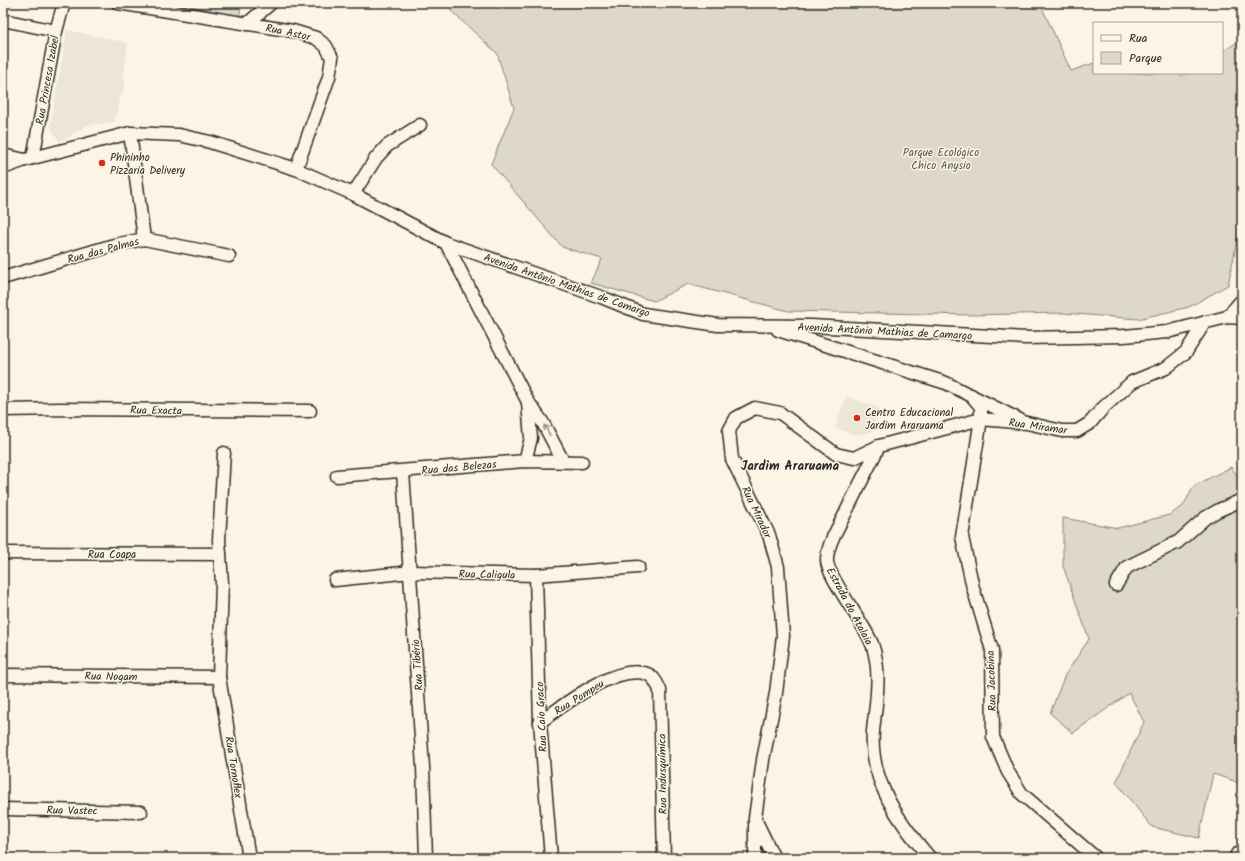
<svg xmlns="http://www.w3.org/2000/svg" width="1245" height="861" font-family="Kalam,sans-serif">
  <rect width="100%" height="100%" fill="#fcf5e5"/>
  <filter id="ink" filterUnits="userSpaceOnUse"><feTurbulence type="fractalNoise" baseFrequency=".025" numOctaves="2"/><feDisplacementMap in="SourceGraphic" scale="8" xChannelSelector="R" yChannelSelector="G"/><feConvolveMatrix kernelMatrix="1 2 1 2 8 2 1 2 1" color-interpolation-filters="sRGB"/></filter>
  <g filter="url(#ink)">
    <g fill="#ece6d7">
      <polygon points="67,30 128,43 125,68 121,77 126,79 114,122 88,125 60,142 50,127"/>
      <polygon points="846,396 879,408 872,432 855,435 835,428"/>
    </g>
    <g fill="#ded8ca" stroke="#84827a">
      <polygon points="177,3 242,3 239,17"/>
      <polygon points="461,3 1040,3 1071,71 1094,63 1094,73 1179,73 1182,76 1187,73 1222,73 1222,52 1242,39 1242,216 1228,285 1189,307 1138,319 1063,313 972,315 788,311 688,284 654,301 591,283 602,259 562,247 491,164 514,108 497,53 450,10"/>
      <polygon points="1231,467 1242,483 1242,803 1237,782 1213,774 1199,838 1152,827 1116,782 1144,722 1129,693 1073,733 1050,713 1065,675 1089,639 1063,566 1063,518 1118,528 1169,515 1183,506 1194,486"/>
    </g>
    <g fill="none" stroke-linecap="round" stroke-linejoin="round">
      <defs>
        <g id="minor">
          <polyline points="118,3 293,31 316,38 326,46 332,58 329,77 296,169"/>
          <polyline points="3,20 56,31"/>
          <polyline points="247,24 271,3"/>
          <polyline points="130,133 144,239"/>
          <polyline points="3,155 25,160"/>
          <polyline points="33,158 56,31 64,3"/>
          <polyline points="3,168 25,160 130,133 179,135 210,142 296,169 353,194 446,243 601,297 643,314 718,325 811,326 1026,338 1124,336 1167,332 1227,317 1242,318"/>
          <polyline points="353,194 376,158 387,146 420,125"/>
          <polyline points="446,243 527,400 543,423 563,461"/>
          <polyline points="3,278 114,245 144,239 229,256"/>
          <polyline points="1227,317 1242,300"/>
          <polyline points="778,330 946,383 1020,420"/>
          <polyline points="971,395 981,407 981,419 962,537 973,588 992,650 993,737 1008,772 1022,794 1096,858"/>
          <polyline points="3,410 61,409 310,411"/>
          <path d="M879,446C868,469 856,491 845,514C838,528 828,543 827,559C825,574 865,624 872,644C882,672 876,702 873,731C869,781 899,822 930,858"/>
          <polyline points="224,453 219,540 222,583 219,677 249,858"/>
          <polyline points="525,461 531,438 528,403"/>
          <polyline points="403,472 423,767 426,858"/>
          <polyline points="337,476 525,461 582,462"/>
          <polyline points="3,553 220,554"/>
          <polyline points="536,575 540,722 551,858"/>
          <polyline points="335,580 411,572 536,575 638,567"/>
          <polyline points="1116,585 1127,567 1178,542 1205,518 1219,510 1242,500"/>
          <polyline points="3,675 219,677"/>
          <path d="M540,722C564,705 616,663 647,674C654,676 657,684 660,690L664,858"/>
          <polyline points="3,809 141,812"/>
          <polyline points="757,823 774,858"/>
          <polyline points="1237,854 1242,856"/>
          <polyline points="755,858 755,818 763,760 776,693 783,636 778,567 769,535 732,459 729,431 736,418 755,408 780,413 836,454 854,458 879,446 981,419 1027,423 1062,431 1077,431 1090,423 1103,408 1132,382 1166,368 1186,352 1205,322"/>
        </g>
      </defs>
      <use href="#minor" stroke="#2b2b2b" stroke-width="15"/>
      <use href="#minor" stroke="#fcf5e5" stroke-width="12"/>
    </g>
    <defs><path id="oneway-shaft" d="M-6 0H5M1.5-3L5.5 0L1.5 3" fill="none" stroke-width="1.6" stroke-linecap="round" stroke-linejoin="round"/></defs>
    <use stroke="#949088" href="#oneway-shaft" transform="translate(547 430) rotate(-119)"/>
  </g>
  <g fill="#c8321e" stroke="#fcf5e5" stroke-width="1.5">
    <circle cx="102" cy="163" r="4"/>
    <circle cx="857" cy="418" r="4"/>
  </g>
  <g text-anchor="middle" stroke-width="3" stroke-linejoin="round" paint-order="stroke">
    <g font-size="11" fill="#2b2b2b" stroke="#fcf5e5">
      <text transform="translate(288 32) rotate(12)" y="4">Rua Astor</text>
      <text transform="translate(47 80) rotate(-80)" y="4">Rua Princesa Izabel</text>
      <text transform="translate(103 250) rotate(-15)" y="4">Rua das Palmas</text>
      <text transform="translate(567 285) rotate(19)" y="4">Avenida Antônio Mathias de Camargo</text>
      <text transform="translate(885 331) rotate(3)" y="4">Avenida Antônio Mathias de Camargo</text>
      <text transform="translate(156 410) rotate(1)" y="4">Rua Exacta</text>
      <text transform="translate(1038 426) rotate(8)" y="4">Rua Miramar</text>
      <text transform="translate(459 467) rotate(-5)" y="4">Rua das Belezas</text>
      <text transform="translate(757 512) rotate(65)" y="4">Rua Mirador</text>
      <text x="112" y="558">Rua Coapa</text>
      <text transform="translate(487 574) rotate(1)" y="4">Rua Caligula</text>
      <text transform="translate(850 606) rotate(62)" y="4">Estrada do Atalaia</text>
      <text transform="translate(417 665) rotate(-94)" y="4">Rua Tibério</text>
      <text transform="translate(111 676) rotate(1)" y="4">Rua Nogam</text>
      <text transform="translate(991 681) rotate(-92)" y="4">Rua Jacobina</text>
      <text transform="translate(579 697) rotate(-32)" y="4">Rua Pompeu</text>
      <text transform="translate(541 717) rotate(-93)" y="4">Rua Caio Graco</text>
      <text transform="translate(234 767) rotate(81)" y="4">Rua Tornoflex</text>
      <text transform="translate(662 774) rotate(-91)" y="4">Rua Indusquímica</text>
      <text transform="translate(72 810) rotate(1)" y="4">Rua Vastec</text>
    </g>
    <g font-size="11" fill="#585653" stroke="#fcf5e5">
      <text x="941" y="156">Parque Ecológico<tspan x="941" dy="13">Chico Anysio</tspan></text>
    </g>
    <g font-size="11" fill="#2b2b2b" stroke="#fcf5e5" text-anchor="start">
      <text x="110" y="161">Phininho<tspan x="110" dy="13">Pizzaria Delivery</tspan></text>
      <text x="865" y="416">Centro Educacional<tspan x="865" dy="13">Jardim Araruama</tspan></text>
    </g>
    <g font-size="13" font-weight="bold" fill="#2b2b2b" stroke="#fcf5e5">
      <text x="790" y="470">Jardim Araruama</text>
    </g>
  </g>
  <rect width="1245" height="861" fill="none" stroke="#fcf5e5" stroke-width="16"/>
  <rect x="8" y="8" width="1229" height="845" fill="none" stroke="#2b2b2b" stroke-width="1.5" filter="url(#ink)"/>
  <rect x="1093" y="22" width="130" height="52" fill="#fcf5e5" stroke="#a8a49b"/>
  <rect x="1101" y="35" width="20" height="6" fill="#fcf5e5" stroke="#a8a49b"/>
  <text x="1129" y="42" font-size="12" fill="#2b2b2b">Rua</text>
  <rect x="1101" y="52" width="20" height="12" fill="#ded8ca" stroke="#a8a49b"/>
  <text x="1129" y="62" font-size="12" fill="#2b2b2b">Parque</text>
</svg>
